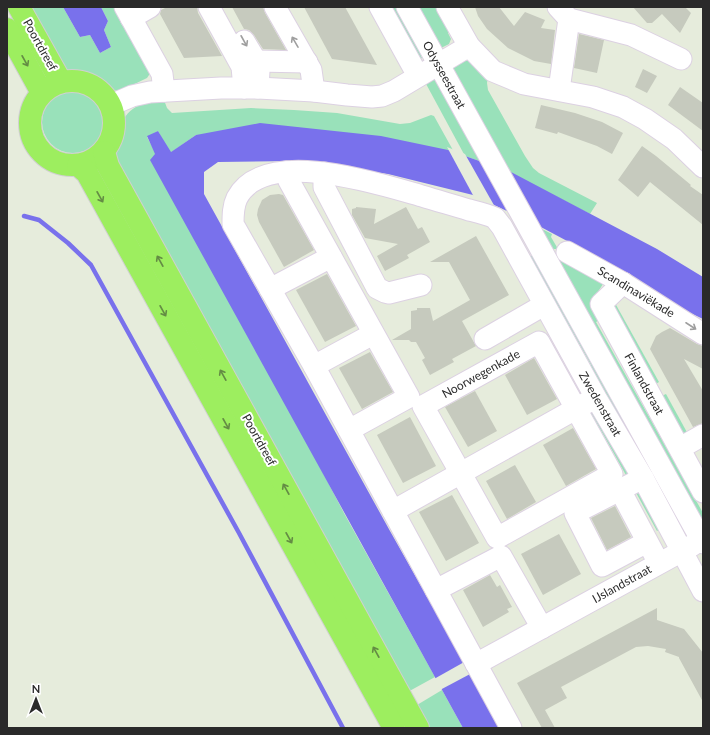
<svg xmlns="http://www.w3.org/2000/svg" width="710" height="735" font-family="Lato,sans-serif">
  <rect width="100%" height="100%" fill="#e6ecdc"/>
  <g fill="#99e1ba">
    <polygon points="26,7 63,7 80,37 90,35 100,53 111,47 104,30 108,21 101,7 119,7 153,69 147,78 120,91 112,90 89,77 74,73 66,69"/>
    <polygon points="391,7 397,7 423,55 421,56 422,58 420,59"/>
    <polygon points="417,7 439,7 452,30 448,33 451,39 449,44 439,49"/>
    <polygon points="465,61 469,61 488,77 487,83 488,90 525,156 533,168 539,173 597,203 590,214 507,171 451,69"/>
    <polygon points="437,77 482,162 465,156 425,82"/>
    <circle cx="73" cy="122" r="31"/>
    <path d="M164,100L167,108L172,113L251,108L294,110L337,113L400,124L410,123L431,115L434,116L454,152L196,135L170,153L158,131L147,137L345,515L435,677L404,694L116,170C115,163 113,155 113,148C113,143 118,136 119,131C126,106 141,103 164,100Z"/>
    <polygon points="538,227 552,234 551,237 558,249 551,249"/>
    <polygon points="530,256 535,256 688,536 684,536 590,365 591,365"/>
    <polygon points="555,256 562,256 567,264 603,284 592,301 602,319 596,322 703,513 703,527"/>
    <polygon points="615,303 659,382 651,387 607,307"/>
    <polygon points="666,394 689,436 681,441 657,398"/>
    <polygon points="596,408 633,474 627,477 590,411"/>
    <polygon points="639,486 662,528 657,531 634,489"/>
    <polygon points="442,690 463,728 423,728 412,708"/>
  </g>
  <g fill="#7971ec">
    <polygon points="63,7 101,7 108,21 104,30 111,47 100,53 90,35 80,37"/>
    <polygon points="260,123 381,136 448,150 511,172 657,249 703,277 703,319 680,308 614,266 539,226 473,195 388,174 295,161 218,162 204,172 204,194 390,531 501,728 463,728 150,160 155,154 147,136 158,131 171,152 196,135"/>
  </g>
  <g fill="#e6ecdc">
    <polygon points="447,147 465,154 495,207 474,197"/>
    <polygon points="466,661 472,673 440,690 434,679"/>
  </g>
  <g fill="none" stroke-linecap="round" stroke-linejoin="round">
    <polyline stroke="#7971ec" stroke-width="4.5" points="24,216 39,220 68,243 91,265 239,533 343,728"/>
  </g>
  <g fill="#c6cabe">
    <polygon points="167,7 197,7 198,13 222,56 184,58 160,14 161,10"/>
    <polygon points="232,7 263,7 265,13 286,50 263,49 254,35 249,30 244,29"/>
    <polygon points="304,7 345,7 377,65 332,59"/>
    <polygon points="475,7 499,7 514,26 525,12 545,20 541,28 555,30 551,64 534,61 508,48 487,29 478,16"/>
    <polygon points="633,7 685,7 691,13 680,33 662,14 652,23 647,23"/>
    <polygon points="579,34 604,40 597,73 574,68"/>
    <polygon points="643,69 657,76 647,93 635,87"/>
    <polygon points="680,87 703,103 703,131 668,105"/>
    <polygon points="541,105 575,113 602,122 623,133 612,154 597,146 558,132 557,134 535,128"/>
    <polygon points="642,146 656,156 691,185 690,186 703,195 703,225 650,182 638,197 618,180"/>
    <polygon points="279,194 283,195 314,250 284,267 259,222 257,215 258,209 262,200 270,195"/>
    <polygon points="356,207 376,209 374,224 406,207 418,229 422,227 430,242 407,255 409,258 385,271 377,256 398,244 365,238 352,215 352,209 356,208"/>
    <polygon points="476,236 509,295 462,321 476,346 452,359 454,362 430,375 422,360 425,358 416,342 411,342 409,340 392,340 411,329 411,311 417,310 417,308 430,308 433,321 470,300 449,262 430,262"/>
    <polygon points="327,274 356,326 325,342 296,290"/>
    <polygon points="670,328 697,344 703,346 703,369 684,359 703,391 703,423 693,427 650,349 656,336 662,332"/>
    <polygon points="370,352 393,392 362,409 339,368"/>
    <polygon points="534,358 557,399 527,415 505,375"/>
    <polygon points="475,391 497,431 468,447 445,407"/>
    <polygon points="410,417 436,466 403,483 377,435"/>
    <polygon points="573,428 596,469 566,486 543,445"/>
    <polygon points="515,465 536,502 507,519 486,481"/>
    <polygon points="452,495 479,543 446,561 419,512"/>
    <polygon points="615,506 631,537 607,550 591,518"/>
    <polygon points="559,534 581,574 543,595 521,554"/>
    <polygon points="490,575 497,587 500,585 512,607 507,609 509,612 483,627 463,590"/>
    <polygon points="657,608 657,620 684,629 703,653 703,702 679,658 679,657 665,652 666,649 648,646 636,647 561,687 567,698 545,710 555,728 542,728 517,683"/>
  </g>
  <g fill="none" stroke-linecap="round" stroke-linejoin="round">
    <defs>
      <g id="minor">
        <polyline points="125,7 162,74 164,91"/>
        <polyline points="209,7 242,67 244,88"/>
        <polyline points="275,7 311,70 314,91"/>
        <polyline points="380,7 418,76"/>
        <polyline points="407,7 703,543"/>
        <polyline points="447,7 469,46 493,71 524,84 593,97 623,107 645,119 674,139 703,167"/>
        <polyline points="558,7 569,19 631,35 681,59"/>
        <polyline points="131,18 150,7"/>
        <polyline points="244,41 256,61 259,71 258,88"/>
        <polyline points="256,61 307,62"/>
        <polyline points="559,90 569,19"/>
        <polyline points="111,105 132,96 150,92 221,88 258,88 314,91 347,95 372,97 382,96 394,91 469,46"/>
        <polyline points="286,172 289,181 409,397 349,430"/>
        <polyline points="324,173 324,187 377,288 385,292 389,293 421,285"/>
        <polyline points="567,252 623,283 703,334"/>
        <polyline points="623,283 601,304 703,492"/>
        <polyline points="270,289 331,257"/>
        <polyline points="485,339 544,305"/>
        <polygon points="539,342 612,474 497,538 423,406"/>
        <polyline points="314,366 373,334"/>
        <polyline points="680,448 703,435"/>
        <polyline points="643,478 575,513 602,566 647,542"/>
        <polyline points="620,490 654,554"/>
        <polyline points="393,511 588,402"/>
        <polyline points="436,590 501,556 542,628"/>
        <polyline points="476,664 693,545"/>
        <path d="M511,728L314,366L233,224C233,215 233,206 237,198C264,146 380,184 422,196C438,201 453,205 469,210C477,212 486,214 495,218L502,227L596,398L643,478L703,591"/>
      </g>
      <g id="major">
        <polyline points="19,7 61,82"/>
        <polyline points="7,29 42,93"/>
        <circle cx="72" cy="123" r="42"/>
        <polyline points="104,152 108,166 418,728"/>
        <polyline points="78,165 87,173 394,728"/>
      </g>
    </defs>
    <use href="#minor" stroke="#dcd1e2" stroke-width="23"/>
    <use href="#major" stroke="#d0d0d0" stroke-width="24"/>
    <use href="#minor" stroke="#fff" stroke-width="21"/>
    <use href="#major" stroke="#9dee5f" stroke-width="22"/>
  </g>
  <defs><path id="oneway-shaft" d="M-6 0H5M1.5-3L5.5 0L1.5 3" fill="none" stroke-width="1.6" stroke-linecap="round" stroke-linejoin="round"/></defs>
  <g stroke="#9f9f9f">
    <use href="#oneway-shaft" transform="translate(244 41) rotate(61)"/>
    <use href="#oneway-shaft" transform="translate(295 42) rotate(-120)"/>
    <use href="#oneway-shaft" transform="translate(691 326) rotate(33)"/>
  </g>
  <g stroke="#648c44">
    <use href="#oneway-shaft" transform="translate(25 61) rotate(61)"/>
    <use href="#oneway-shaft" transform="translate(100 197) rotate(61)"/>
    <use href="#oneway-shaft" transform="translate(160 261) rotate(-119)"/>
    <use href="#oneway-shaft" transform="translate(163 311) rotate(61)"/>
    <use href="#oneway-shaft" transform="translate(223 375) rotate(-119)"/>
    <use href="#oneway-shaft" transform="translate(226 424) rotate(61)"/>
    <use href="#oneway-shaft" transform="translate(286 489) rotate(-119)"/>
    <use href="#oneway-shaft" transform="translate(289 538) rotate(61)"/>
    <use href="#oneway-shaft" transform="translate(376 652) rotate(-119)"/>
  </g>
  <g text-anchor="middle" stroke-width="4" stroke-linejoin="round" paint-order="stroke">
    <g font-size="12" fill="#2a2a2a" stroke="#fff">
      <text transform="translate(40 45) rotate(61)" y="4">Poortdreef</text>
      <text transform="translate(444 75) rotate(61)" y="4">Odysseestraat</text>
      <text transform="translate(636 292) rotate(31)" y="4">Scandinaviëkade</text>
      <text transform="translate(481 374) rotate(-29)" y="4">Noorwegenkade</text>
      <text transform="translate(644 384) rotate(61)" y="4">Finlandstraat</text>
      <text transform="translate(600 404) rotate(60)" y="4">Zwedenstraat</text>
      <text transform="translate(259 440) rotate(61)" y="4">Poortdreef</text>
      <text transform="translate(622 584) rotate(-29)" y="4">IJslandstraat</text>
    </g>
  </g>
  <rect width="710" height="735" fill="none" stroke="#2a2a2a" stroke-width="16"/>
  <g transform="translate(36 699)" stroke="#ffffff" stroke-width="3" paint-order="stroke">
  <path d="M0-3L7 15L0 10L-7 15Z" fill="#2a2a2a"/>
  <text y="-6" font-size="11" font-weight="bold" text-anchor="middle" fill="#2a2a2a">N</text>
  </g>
</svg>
